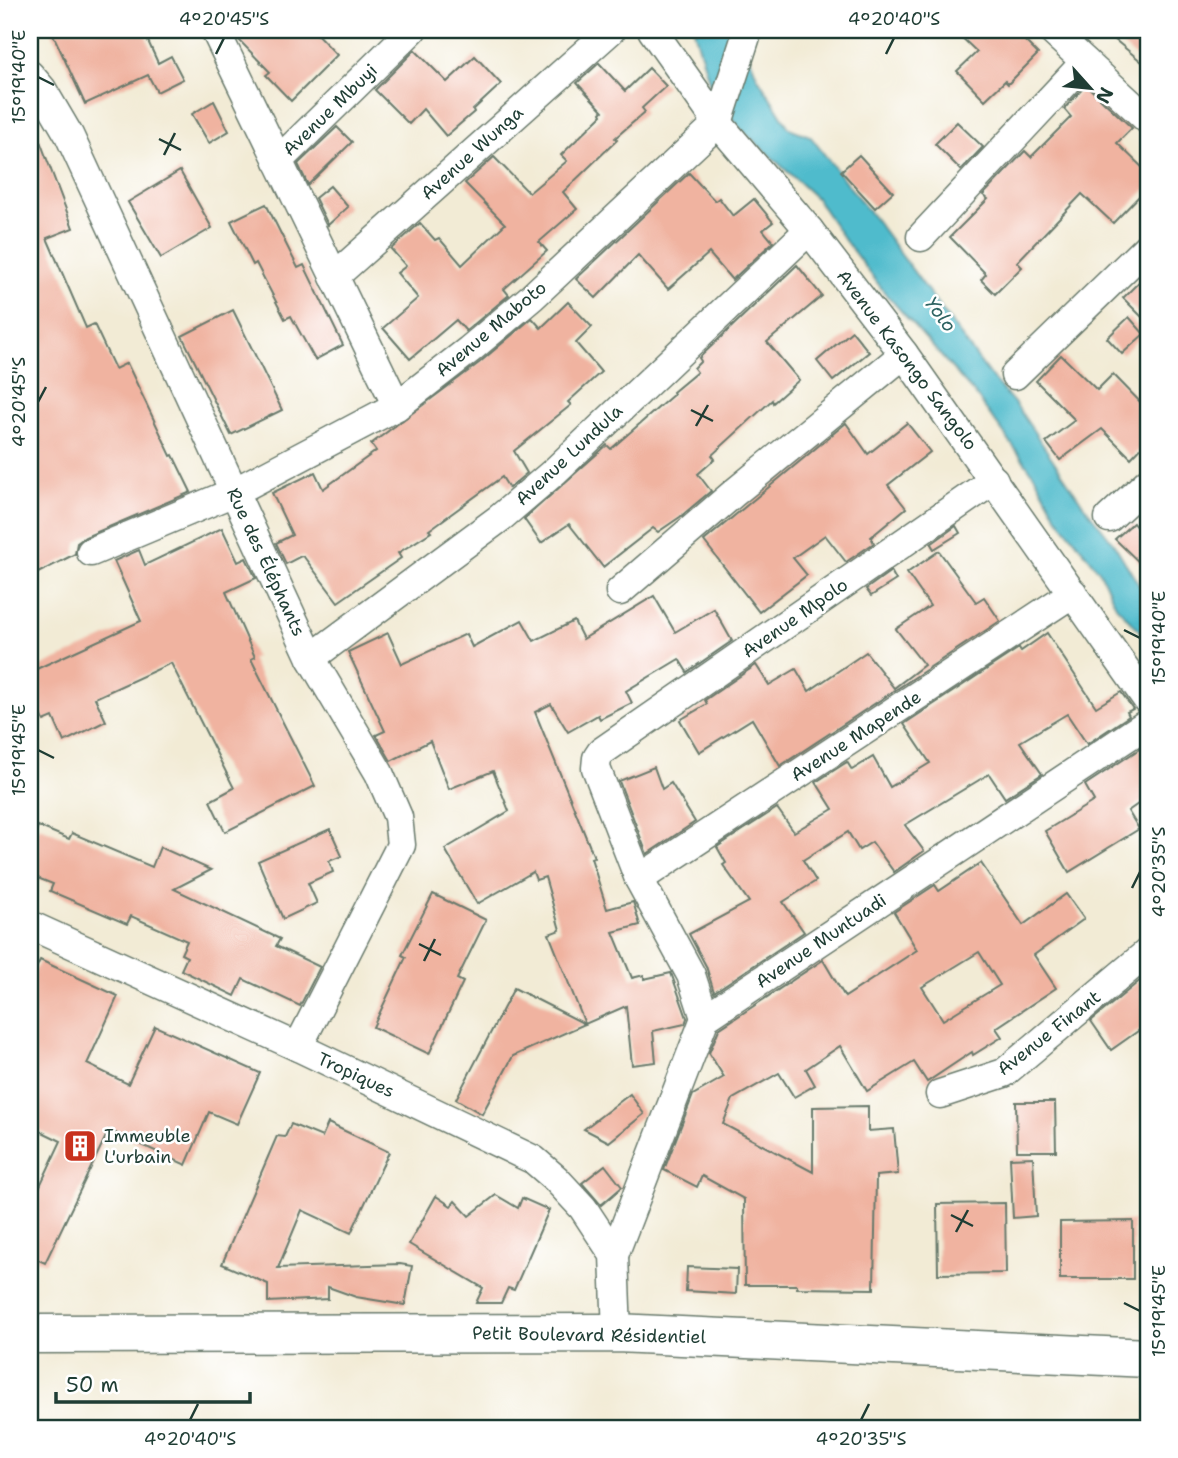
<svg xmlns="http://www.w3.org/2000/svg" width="1178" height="1458" font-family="'Shantell Sans',sans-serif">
  <rect width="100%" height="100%" fill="#fff"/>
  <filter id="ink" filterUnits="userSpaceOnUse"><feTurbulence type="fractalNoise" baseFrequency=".0143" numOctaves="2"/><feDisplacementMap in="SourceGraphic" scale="14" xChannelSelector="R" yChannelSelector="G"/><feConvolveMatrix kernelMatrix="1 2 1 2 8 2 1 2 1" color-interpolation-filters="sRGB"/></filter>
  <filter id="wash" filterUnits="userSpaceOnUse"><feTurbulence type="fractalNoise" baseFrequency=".00686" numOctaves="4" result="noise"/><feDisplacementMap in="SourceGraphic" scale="28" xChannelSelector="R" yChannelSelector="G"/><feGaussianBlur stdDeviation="1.57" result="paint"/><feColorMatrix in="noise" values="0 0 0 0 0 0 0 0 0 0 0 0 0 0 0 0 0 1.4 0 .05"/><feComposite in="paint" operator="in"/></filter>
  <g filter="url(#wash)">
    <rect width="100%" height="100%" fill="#f2ebd5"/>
    <polygon fill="#50bbcc" stroke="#387c80" stroke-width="2" points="694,30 739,30 757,76 789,128 810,136 877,222 992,378 1016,405 1082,503 1114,544 1148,600 1148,645 1139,630 1116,606 1100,572 1057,517 1035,476 974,393 886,294 843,238 816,198 739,127 711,88"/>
    <g id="blocks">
      <g fill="#f0b3a0" fill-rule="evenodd">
        <polygon points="51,30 143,30 158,63 171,56 183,79 157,92 148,75 85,104"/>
        <polygon points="233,30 313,30 337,55 291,101 266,75 270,72 239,40"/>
        <polygon points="954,30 1014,30 1038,54 1008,84 1005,81 985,100 957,71 977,52"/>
        <polygon points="1103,30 1148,30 1148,67"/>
        <polygon points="415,50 447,82 475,56 501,84 473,110 474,112 446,136 423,109 409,124 375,90"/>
        <polygon points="599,63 625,91 649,68 666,86 642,108 645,112 615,138 617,140 563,192 577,209 539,242 547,251 504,289 509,295 466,331 456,320 410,359 383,328 418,298 397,273 406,266 391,249 420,223 435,240 439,238 462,265 505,224 465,183 494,157 529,193 567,161 561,155 602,115 601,113 603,111 577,83"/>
        <polygon points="1086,85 1132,128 1117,143 1148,173 1148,187 1113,223 1082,194 1017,262 1022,267 995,294 981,280 986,274 950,237 988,199 983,195 1025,151 1031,157 1071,117 1064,109"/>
        <polygon points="214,101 229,131 209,143 192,114"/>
        <polygon points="32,120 73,228 47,238 86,328 94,324 115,369 127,363 171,456 173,455 191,492 85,537 77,543 75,554 30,577 30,121"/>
        <polygon points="957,122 983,147 961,170 935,144"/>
        <polygon points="337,127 352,142 308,185 298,164"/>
        <polygon points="859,155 893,192 875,208 841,171"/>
        <polygon points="180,171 212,228 161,258 128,202"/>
        <polygon points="689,173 715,201 719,198 733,216 754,199 773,222 763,230 773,242 732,280 709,253 668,289 638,255 596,298 576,279"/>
        <polygon points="330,186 348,207 328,225 315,198"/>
        <polygon points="266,204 298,268 304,265 343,345 315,360 291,316 285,319 256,263 253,265 231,221"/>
        <polygon points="797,265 822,296 767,342 799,380 773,403 772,400 712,455 715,459 698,474 711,491 680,517 658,532 653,528 603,567 569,524 541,543 524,519 607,445 611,449 674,394 673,392 697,372 694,368 701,361 699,358"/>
        <polygon points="1148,273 1148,323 1123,298"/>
        <polygon points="568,302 592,327 576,343 601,372 568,402 571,405 514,451 527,473 509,488 502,477 429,530 431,532 398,553 401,558 338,602 304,557 301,556 286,564 276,543 292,535 272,493 315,472 323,489 376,451 371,444 479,363 532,318 541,328"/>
        <polygon points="233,310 282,410 231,435 182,336"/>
        <polygon points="1129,317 1144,334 1122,354 1107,338"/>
        <polygon points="852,331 869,352 833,381 817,361"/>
        <polygon points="1061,355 1097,390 1113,374 1148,410 1148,440 1131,458 1102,429 1060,460 1046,442 1075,420 1036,381"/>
        <polygon points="846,423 868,454 907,423 930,452 888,485 906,508 871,537 874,543 846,562 825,535 793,558 807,575 759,612 704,541"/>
        <polygon points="1133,523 1148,542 1148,571 1115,539"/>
        <polygon points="956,526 960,533 934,549 931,544"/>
        <polygon points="222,528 238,562 246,558 256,578 226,592 255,657 251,659 315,786 225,832 210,801 234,788 171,663 95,698 106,721 64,742 53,717 44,721 30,690 30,672 141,621 114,561 139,550 145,565"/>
        <polygon points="939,551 976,602 984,597 1000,621 780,766 752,719 699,752 680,720 707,704 705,700 756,665 769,685 796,669 809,691 866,652 894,688 924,665 896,629 930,606 907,573"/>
        <polygon points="891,571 896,580 871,596 866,589"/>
        <polygon points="654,596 675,632 714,609 732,641 687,672 679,659 626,691 632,703 600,719 598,715 568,732 551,704 535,712 594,857 591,858 607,909 633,902 634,905 640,925 613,932 632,978 644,975 644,979 671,973 687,1018 685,1024 653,1031 656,1062 632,1065 626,1006 585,1024 549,934 560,930 545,877 536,880 533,872 477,904 445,849 509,811 493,771 449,789 430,741 391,761 376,735 385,731 348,652 388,633 402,664 466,634 472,647 522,620 534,641 574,621 583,639"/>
        <polygon points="1047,633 1096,707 1121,692 1133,709 1127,712 1129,716 1087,744 1067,714 1020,742 1042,774 1005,798 989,774 905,825 924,851 894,872 872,842 859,850 848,832 803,860 816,881 783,902 804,932 714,992 706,966 689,934 749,902 723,865 726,863 717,847 777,808 794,832 833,809 816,782 847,762 852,770 873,757 890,787 930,763 904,724 1019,648 1021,651"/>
        <polygon points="1147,744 1148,797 1128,811 1139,829 1069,872 1045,831 1094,801 1085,785"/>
        <polygon points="654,767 662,789 671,783 695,822 647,854 619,781"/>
        <polygon points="38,826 69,839 72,833 152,867 160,847 211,870 174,889 280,939 276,946 320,967 300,1006 243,979 235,996 181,970 187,957 181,954 187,941 131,916 127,924 50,891 53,884 30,875 30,846"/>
        <polygon points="330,829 342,856 329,861 333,872 308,883 317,903 283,919 258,861"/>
        <path d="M981,863L1023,925L1066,894L1084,919L1034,955L1056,988L996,1028L1002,1037L973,1055L972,1052L927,1082L914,1062L867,1091L840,1046L806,1069L815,1085L794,1097L779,1073L733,1099L723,1124L813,1172V1107L868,1106V1131L894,1129L898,1174L876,1176L874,1289L797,1288V1285H745L744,1199L702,1176L697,1187L664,1170L693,1095L724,1077L709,1053L719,1029L823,960L845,997L917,950L894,912L935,885L939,891ZM979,952L1000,985L943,1020L922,987Z"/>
        <polygon points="433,894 486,920 457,979 463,982 429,1054 373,1027 406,957 402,955"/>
        <polygon points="40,960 118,996 87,1064 128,1084 155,1026 260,1073 237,1124 209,1112 186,1165 109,1130 45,1263 30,1256 30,1207 61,1141 30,1126 30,981"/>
        <polygon points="1148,974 1148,1024 1111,1050 1091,1021"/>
        <polygon points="514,988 585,1024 513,1056 482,1114 456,1099"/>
        <polygon points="630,1094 644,1114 609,1142 584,1129"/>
        <polygon points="1016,1102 1055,1102 1056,1151 1017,1151"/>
        <polygon points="328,1123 389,1152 351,1233 302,1210 278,1268 400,1264 412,1266 405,1305 356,1297 328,1287 328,1299 268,1302 268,1284 222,1264 277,1136 285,1137 291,1124 322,1137"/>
        <polygon points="1033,1157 1036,1216 1013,1218 1010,1158"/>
        <polygon points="605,1165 622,1187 601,1205 582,1183"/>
        <polygon points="496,1195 518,1208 522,1198 549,1210 514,1290 508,1288 501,1303 476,1303 483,1288 409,1244 436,1196 451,1206 455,1201 469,1216"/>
        <polygon points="1005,1203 1006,1273 938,1274 937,1204"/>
        <polygon points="1133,1221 1133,1279 1060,1279 1060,1222"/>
        <polygon points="687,1267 737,1269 736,1294 686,1291"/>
      </g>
    </g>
  </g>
  <g filter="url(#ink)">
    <use href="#blocks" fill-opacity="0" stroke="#697a6c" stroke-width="2"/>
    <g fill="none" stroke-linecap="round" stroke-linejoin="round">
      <defs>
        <g id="street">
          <polyline points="215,30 397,406"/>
          <polyline points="652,30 718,123 809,230 904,354 1148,701"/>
          <polyline points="1051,30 1148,120"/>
          <polyline points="30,75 42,89 69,135 311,658 379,773 398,817 401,845 298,1047"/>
          <polyline points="278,161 412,30"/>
          <polyline points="921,237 1085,62"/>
          <polyline points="334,277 611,30"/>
          <polyline points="1015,375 1148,246"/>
          <polyline points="1109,518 1148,482"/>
          <polyline points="91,552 234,492 397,406 469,350 532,297 718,123 748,30"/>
          <polyline points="620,591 734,493 904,354"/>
          <polyline points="311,658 500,518 555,471 809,230"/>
          <polyline points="639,879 1073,593"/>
          <polyline points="30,925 298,1047 534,1160 556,1179 583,1208 614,1255 617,1333"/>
          <polyline points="705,1018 691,975 639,879 596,768 597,758 601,752 994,480"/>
          <polyline points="940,1094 1004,1073 1148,952"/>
          <polyline points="614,1255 705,1018 1148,723"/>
        </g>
        <polyline id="secondary" points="30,1334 617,1333 1148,1358"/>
      </defs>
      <use href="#street" stroke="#697a6c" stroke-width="31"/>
      <use href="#secondary" stroke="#697a6c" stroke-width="41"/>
      <use href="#street" stroke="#fff" stroke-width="28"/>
      <use href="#secondary" stroke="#fff" stroke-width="38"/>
    </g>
  </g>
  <path fill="none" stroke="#1f3d34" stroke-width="2.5" d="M216,54L224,38M886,54L894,38M38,77L54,85M159,139L181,150M164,155L175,133M38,402L46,387M691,410L713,421M696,426L708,405M1124,630L1140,638M38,750L54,758M1132,888L1140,872M419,944L441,955M424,961L435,939M951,1215L973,1226M956,1232L968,1210M1124,1303L1140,1311M190,1420L198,1404M861,1420L869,1404"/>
  <defs>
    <symbol id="building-square" viewBox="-11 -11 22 22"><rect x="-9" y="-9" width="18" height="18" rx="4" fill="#c8321e" stroke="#fff"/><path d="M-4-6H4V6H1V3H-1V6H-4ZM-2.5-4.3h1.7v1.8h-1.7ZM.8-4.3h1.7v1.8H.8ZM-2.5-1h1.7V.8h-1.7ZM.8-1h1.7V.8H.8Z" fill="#fff"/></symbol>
  </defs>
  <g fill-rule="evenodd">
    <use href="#building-square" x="61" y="1127" width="38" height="38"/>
  </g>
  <g text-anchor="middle" stroke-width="5" stroke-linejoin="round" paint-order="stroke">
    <g font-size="18" fill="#1f3d34" stroke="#fff">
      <text transform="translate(330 110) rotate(-44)" y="6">Avenue Mbuyi</text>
      <text transform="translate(472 153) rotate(-42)" y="6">Avenue Wunga</text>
      <text transform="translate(491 329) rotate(-40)" y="6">Avenue Maboto</text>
      <text transform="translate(907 360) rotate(53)" y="6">Avenue Kasongo Sangolo</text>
      <text transform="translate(569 455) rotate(-43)" y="6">Avenue Lundula</text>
      <text transform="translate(266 562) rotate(65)" y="6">Rue des Éléphants</text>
      <text transform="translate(795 618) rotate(-35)" y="6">Avenue Mpolo</text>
      <text transform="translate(856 736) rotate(-33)" y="6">Avenue Mapende</text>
      <text transform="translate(821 941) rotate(-34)" y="6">Avenue Muntuadi</text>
      <text transform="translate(1049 1033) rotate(-38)" y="6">Avenue Finant</text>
      <text transform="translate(356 1075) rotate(25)" y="6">Tropiques</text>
      <text transform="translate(589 1335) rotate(1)" y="6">Petit Boulevard Résidentiel</text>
    </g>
    <g font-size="18" fill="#1f3d34" stroke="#fff" text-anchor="start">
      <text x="104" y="1142">Immeuble<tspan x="104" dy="21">L'urbain</tspan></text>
    </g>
    <g font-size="19" font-style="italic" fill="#2e6362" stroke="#fff">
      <text transform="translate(941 314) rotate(53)" y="7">Yolo</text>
    </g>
  </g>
  <rect width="1178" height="1458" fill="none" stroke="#fff" stroke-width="77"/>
  <g transform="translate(1090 88) rotate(117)" stroke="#ffffff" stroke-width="5" paint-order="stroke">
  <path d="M0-5L12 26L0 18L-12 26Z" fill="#1f3d34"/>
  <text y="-10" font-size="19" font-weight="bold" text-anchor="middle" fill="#1f3d34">N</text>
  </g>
  <path d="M56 1392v10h194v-10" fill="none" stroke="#1f3d34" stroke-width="3.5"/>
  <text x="66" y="1392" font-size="21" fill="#1f3d34" stroke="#ffffff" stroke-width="5" paint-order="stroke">50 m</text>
  <rect x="38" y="38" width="1102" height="1382" fill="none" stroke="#1f3d34" stroke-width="2.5"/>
  <g font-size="18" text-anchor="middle" fill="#1f3d34">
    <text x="224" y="25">4°20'45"S</text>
    <text x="894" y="25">4°20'40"S</text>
    <text transform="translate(19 77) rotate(-90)" y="6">15°19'40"E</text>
    <text transform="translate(19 402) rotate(-90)" y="6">4°20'45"S</text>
    <text transform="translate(1159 638) rotate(-90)" y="6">15°19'40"E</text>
    <text transform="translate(19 750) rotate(-90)" y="6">15°19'45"E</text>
    <text transform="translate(1159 872) rotate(-90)" y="6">4°20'35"S</text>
    <text transform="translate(1159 1311) rotate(-90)" y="6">15°19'45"E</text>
    <text x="190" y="1445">4°20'40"S</text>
    <text x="861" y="1445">4°20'35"S</text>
  </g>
</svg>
